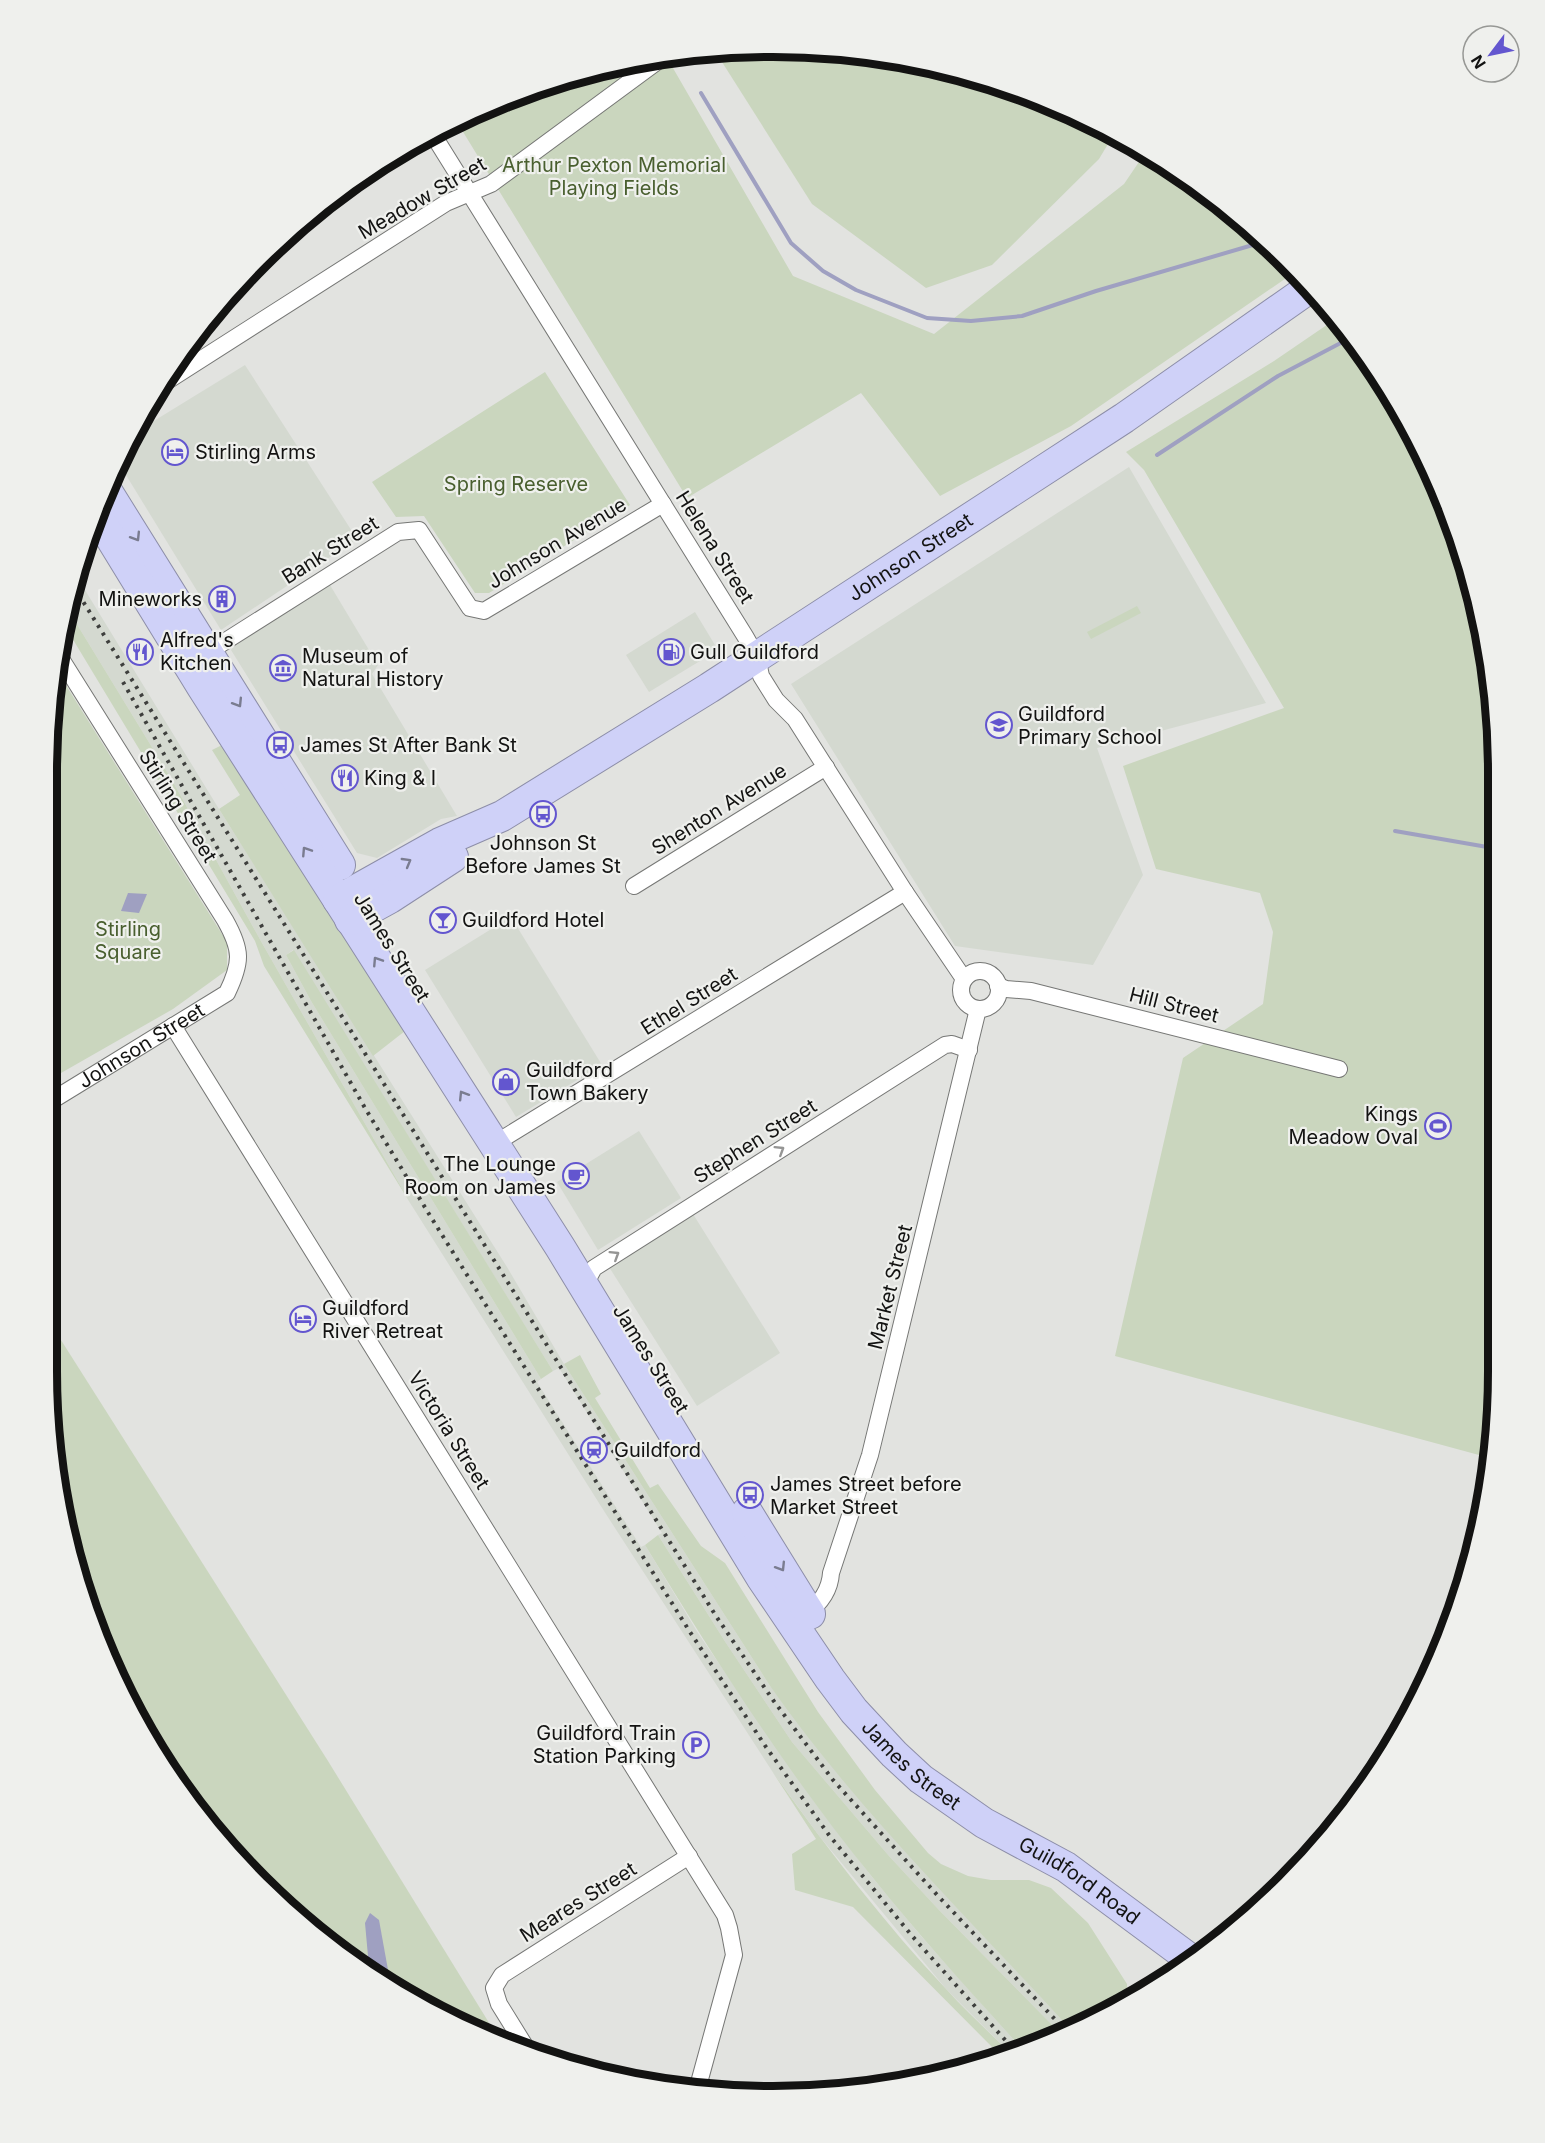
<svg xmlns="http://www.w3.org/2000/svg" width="1545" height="2143" font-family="Inter,sans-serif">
  <rect width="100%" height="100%" fill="#e2e3e0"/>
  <g fill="#d4d9d0">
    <polygon points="245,365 357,539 221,630 118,462 131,435"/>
    <polygon points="1129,467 1266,703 1097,748 1143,875 1093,965 955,946 791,684"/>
    <polygon points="77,577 219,809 507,1267 564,1364 770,1686 854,1793 1071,2030 1062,2035 939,1910 889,1856 792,1742 726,1643 658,1535 662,1533 559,1368 553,1371 293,950 286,955 311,1001 541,1379 537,1382 641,1547 645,1545 698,1633 815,1803 872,1877 921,1936 1022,2049 1009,2052 947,1990 820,1837 772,1771 604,1511 412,1206 262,943 172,780 67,608"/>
    <polygon points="330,585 378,665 372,674 457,816 441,819 377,858 357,853 231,650 235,643"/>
    <polygon points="695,612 718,650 649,692 626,655"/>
    <polygon points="511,917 602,1065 516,1117 425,970"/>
    <polygon points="639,1131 681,1198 598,1250 557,1182"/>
    <polygon points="693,1214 780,1353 697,1406 609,1267"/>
  </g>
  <g fill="#cad6be">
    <polygon points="820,48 961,71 1094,122 1114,134 1099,159 992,265 926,288 812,204 715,51"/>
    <polygon points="666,56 793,276 934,334 1124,184 1145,153 1215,197 1295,272 1071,426 940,496 861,393 687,498 457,122 539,85"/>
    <polygon points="1337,318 1376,369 1443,494 1492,677 1497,1418 1490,1458 1115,1356 1183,1058 1263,1004 1273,932 1260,893 1156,869 1123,766 1284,708 1144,470 1126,452 1274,361"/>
    <polygon points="545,372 630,505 489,593 475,593 424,516 396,517 372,482"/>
    <polygon points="1137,606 1141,613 1091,639 1087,632"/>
    <polygon points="67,608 172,780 262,943 412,1206 264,966 255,941 63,623"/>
    <polygon points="57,671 227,942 227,970 173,1009 47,1081 47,772"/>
    <polygon points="224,744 405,1031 373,1056 219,809 240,795 212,750"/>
    <polygon points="294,950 553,1371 541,1379 311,1001 286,955"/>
    <polygon points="47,1318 328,1761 491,2026 480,2033 452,2022 294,1916 169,1774 102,1649 71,1559 47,1371"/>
    <path d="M580,1355L601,1394L595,1398L650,1488L658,1484L701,1546L725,1563L818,1712L875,1790L928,1853L941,1864L968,1876L991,1880H1029L1051,1888L1088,1923L1127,1984V2000L1071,2030C969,1918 858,1811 770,1686L564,1364Z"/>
    <path d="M658,1535L726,1643L792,1742L889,1856L939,1910L1062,2035L1051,2041L1022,2049C972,1993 920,1937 873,1878C788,1774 715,1660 645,1545Z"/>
    <path d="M772,1771C826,1847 883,1922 947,1990C967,2012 989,2032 1009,2052L1000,2055L853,1907L795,1890L792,1854L816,1839Z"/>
  </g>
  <g fill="#9fa0c1">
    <polygon points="128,893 147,894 139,913 121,911"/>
    <polygon points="1446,1633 1423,1692 1348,1813 1333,1829"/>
    <polygon points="370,1913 379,1920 390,1981 369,1967 365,1923"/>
  </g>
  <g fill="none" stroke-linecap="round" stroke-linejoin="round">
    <g stroke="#9fa0c1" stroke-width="4">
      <polyline points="701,93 791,243 823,271 856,290 927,318 971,321 1022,316 1096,291 1263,242"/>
      <polyline points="1157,455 1278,376 1352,337"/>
      <polyline points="1395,831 1493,848"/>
    </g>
    <defs>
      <g id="street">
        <polyline points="432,133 745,636 757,657 761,676 776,700 795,719 905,892 964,979"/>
        <polyline points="161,385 446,203 491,184 666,55"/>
        <polyline points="202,656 398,532 419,530 470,608 484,611 663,504"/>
        <polyline points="634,886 826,767"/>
        <circle cx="980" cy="990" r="19"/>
        <polyline points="998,986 1006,989 1031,991 1339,1069"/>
        <polyline points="173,1026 725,1915 729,1928 734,1955 697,2090"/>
        <path id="s1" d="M47,1102L56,1098L227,993C242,962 242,950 225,920L58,654"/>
        <polyline points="494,1144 905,892"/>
        <polyline points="590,1289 588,1279 594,1268 945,1045 952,1044 969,1050"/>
        <path d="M805,1615C820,1604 830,1591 831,1573L870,1455L978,1009"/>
        <polyline points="530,2054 499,2004 494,1988 502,1975 689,1856"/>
      </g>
      <g id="highway">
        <polyline points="105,488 340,865"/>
        <path id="s2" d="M96,514L202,687L560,1247L761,1577L830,1679L854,1711L894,1754L921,1779L984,1823L1066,1867L1193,1961"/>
        <path id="s3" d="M338,900L440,843L502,816L709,688L1124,418L1311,287"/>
        <polyline points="350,920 390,898 453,857"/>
        <polyline points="747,1512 810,1614"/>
      </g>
    </defs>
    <use href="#street" stroke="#767775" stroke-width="18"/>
    <use href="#highway" stroke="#8d8ea8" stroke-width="32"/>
    <use href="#street" stroke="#fff" stroke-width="16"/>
    <use href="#highway" stroke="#cfd1f8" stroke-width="30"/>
    <g stroke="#3e3f3d" stroke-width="4" stroke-dasharray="3 6" stroke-linecap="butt">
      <polyline points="74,587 716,1616 773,1700 833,1780 939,1897 1067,2032"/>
      <polyline points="123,682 365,1108 429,1214 690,1632 766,1747 829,1835 913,1937 1015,2051"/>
    </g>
  </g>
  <defs><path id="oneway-chevron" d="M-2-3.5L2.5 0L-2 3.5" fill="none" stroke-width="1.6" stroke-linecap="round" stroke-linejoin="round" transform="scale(1.5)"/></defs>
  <g stroke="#7a7c90">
    <use href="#oneway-chevron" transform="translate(136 537) rotate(58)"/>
    <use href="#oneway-chevron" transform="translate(238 703) rotate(58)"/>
    <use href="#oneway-chevron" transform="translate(306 851) rotate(-123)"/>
    <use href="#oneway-chevron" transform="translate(407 862) rotate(-30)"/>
    <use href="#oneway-chevron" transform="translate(377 961) rotate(-123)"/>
    <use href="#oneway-chevron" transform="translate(463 1095) rotate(-122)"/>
    <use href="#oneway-chevron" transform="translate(781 1567) rotate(58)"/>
  </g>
  <g stroke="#959594">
    <use href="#oneway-chevron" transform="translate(780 1150) rotate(-32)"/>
    <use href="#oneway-chevron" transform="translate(615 1255) rotate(-32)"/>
  </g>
  <defs>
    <symbol id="hotel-ring" viewBox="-11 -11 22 22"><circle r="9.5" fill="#eff0ed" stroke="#6356cf" stroke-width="1.5"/><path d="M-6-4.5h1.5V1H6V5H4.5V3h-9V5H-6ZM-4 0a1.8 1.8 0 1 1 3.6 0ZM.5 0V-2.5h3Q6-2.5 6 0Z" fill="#6356cf"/></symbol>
    <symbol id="building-ring" viewBox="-11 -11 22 22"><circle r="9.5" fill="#eff0ed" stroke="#6356cf" stroke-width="1.5"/><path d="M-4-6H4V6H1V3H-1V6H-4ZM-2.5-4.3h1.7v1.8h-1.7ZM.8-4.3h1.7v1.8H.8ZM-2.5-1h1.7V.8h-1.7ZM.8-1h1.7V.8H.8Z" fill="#6356cf"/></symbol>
    <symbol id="restaurant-ring" viewBox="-11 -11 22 22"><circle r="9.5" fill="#eff0ed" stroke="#6356cf" stroke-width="1.5"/><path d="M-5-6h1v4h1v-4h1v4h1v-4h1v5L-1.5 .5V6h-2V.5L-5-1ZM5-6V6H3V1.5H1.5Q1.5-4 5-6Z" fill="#6356cf"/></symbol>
    <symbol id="fuel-ring" viewBox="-11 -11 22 22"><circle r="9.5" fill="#eff0ed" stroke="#6356cf" stroke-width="1.5"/><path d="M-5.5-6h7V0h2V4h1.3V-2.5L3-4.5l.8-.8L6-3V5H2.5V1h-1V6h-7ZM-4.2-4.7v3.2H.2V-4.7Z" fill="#6356cf"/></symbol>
    <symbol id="museum-ring" viewBox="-11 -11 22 22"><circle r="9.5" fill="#eff0ed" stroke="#6356cf" stroke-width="1.5"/><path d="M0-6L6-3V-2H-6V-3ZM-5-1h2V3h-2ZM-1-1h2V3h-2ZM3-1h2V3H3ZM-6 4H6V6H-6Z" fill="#6356cf"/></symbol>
    <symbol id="school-ring" viewBox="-11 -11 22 22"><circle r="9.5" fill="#eff0ed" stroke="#6356cf" stroke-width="1.5"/><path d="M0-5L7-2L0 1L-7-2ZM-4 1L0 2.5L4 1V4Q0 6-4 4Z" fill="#6356cf"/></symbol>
    <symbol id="bus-ring" viewBox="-11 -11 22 22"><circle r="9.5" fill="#eff0ed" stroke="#6356cf" stroke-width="1.5"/><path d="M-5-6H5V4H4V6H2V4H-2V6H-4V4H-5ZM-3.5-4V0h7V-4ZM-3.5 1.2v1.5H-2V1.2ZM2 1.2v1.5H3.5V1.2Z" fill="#6356cf"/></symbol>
    <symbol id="bar-ring" viewBox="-11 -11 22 22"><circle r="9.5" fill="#eff0ed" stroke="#6356cf" stroke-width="1.5"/><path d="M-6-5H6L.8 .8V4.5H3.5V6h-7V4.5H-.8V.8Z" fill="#6356cf"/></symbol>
    <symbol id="shop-ring" viewBox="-11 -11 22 22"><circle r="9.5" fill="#eff0ed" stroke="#6356cf" stroke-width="1.5"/><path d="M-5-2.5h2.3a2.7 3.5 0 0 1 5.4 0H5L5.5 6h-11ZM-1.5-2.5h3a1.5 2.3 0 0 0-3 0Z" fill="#6356cf"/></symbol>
    <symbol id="stadium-ring" viewBox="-11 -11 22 22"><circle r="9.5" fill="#eff0ed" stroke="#6356cf" stroke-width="1.5"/><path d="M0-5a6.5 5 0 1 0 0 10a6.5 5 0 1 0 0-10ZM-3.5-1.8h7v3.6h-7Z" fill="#6356cf"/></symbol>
    <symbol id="cafe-ring" viewBox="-11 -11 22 22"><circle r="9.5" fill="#eff0ed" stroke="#6356cf" stroke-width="1.5"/><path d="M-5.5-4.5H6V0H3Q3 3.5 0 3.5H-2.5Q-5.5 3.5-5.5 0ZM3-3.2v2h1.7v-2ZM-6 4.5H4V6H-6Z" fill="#6356cf"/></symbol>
    <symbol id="station-ring" viewBox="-11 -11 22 22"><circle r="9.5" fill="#eff0ed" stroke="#6356cf" stroke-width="1.5"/><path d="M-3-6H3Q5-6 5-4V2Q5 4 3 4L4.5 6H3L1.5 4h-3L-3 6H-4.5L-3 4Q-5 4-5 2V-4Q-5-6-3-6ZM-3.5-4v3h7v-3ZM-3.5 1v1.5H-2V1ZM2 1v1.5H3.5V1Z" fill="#6356cf"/></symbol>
    <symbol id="parking-ring" viewBox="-11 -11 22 22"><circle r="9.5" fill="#eff0ed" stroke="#6356cf" stroke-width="1.5"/><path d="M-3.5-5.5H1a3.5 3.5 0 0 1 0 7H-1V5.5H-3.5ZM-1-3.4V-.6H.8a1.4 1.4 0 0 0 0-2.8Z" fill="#6356cf"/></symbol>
  </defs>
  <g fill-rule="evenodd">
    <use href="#hotel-ring" x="160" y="437" width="30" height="30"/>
    <use href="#building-ring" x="207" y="584" width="30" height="30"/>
    <use href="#restaurant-ring" x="125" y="637" width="30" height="30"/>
    <use href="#fuel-ring" x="656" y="637" width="30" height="30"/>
    <use href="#museum-ring" x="268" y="653" width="30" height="30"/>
    <use href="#school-ring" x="984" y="710" width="30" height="30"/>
    <use href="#bus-ring" x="265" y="730" width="30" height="30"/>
    <use href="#restaurant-ring" x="330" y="763" width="30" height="30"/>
    <use href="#bus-ring" x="528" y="799" width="30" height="30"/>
    <use href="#bar-ring" x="428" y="905" width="30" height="30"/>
    <use href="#shop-ring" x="491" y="1067" width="30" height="30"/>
    <use href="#stadium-ring" x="1423" y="1111" width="30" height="30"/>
    <use href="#cafe-ring" x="561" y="1161" width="30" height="30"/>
    <use href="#hotel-ring" x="288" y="1304" width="30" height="30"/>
    <use href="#station-ring" x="579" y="1435" width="30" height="30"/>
    <use href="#bus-ring" x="735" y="1480" width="30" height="30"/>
    <use href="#parking-ring" x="681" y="1730" width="30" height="30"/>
  </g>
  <g text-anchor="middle" stroke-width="4.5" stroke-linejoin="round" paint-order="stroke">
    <g font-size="20" fill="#495f2f" stroke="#eff0ed">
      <text x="614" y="172">Arthur Pexton Memorial<tspan x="614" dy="23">Playing Fields</tspan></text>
      <text x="516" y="491">Spring Reserve</text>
      <text x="128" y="936">Stirling<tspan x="128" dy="23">Square</tspan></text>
    </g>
    <g font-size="20" fill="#131312" stroke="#eff0ed">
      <text transform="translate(422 198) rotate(-30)" y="7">Meadow Street</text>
      <text transform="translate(557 543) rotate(-31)" y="7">Johnson Avenue</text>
      <text transform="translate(715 547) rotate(58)" y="7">Helena Street</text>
      <text transform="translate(330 550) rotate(-32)" y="7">Bank Street</text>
      <text dy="7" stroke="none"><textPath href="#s3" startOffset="668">Johnson Street</textPath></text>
      <text transform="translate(178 806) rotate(58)" y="7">Stirling Street</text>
      <text transform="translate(719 809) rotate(-32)" y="7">Shenton Avenue</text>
      <text transform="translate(392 947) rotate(58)" y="7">James Street</text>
      <text transform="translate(689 1001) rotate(-32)" y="7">Ethel Street</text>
      <text transform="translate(1174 1005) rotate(14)" y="7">Hill Street</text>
      <text dy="7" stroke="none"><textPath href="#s1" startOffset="110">Johnson Street</textPath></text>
      <text transform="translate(755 1141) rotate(-32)" y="7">Stephen Street</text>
      <text transform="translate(890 1287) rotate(-76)" y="7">Market Street</text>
      <text transform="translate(651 1359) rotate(58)" y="7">James Street</text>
      <text transform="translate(449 1430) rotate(58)" y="7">Victoria Street</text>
      <text dy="7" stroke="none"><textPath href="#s2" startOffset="1496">James Street</textPath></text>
      <text dy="7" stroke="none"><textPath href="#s2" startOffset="1701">Guildford Road</textPath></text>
      <text transform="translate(578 1902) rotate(-32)" y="7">Meares Street</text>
    </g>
    <g font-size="20" fill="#131312" stroke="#eff0ed" text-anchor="start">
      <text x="195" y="459">Stirling Arms</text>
      <text x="202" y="606" text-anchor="end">Mineworks</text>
      <text x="160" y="647">Alfred's<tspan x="160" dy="23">Kitchen</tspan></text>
      <text x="690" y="659">Gull Guildford</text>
      <text x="302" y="663">Museum of<tspan x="302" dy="23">Natural History</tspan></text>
      <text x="1018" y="721">Guildford<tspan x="1018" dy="23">Primary School</tspan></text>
      <text x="300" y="752">James St After Bank St</text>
      <text x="364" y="785">King &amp; I</text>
      <text x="543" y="850" text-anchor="middle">Johnson St<tspan x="543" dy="23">Before James St</tspan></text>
      <text x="462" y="927">Guildford Hotel</text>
      <text x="526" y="1077">Guildford<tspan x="526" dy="23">Town Bakery</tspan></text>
      <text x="1418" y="1121" text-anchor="end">Kings<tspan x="1418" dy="23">Meadow Oval</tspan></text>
      <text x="556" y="1171" text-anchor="end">The Lounge<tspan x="556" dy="23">Room on James</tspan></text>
      <text x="322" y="1315">Guildford<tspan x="322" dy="23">River Retreat</tspan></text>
      <text x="614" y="1457">Guildford</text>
      <text x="770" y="1491">James Street before<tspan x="770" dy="23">Market Street</tspan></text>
      <text x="676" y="1740" text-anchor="end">Guildford Train<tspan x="676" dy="23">Station Parking</tspan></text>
    </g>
  </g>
  <path d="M0 0H1545V2143H0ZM772 57H773A715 715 0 0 1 1488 772V1371A715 715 0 0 1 773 2086H772A715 715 0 0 1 57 1371V772A715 715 0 0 1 772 57Z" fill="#eff0ed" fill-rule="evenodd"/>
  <path fill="none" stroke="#131312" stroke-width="8" d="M772 57H773A715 715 0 0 1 1488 772V1371A715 715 0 0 1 773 2086H772A715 715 0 0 1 57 1371V772A715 715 0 0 1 772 57Z"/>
  <g transform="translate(1491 54) rotate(238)"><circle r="28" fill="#eff0ed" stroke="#979895" stroke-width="1.5"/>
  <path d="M0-4.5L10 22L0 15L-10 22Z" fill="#6356cf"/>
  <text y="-9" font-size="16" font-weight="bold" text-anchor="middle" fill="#131312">N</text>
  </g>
</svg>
